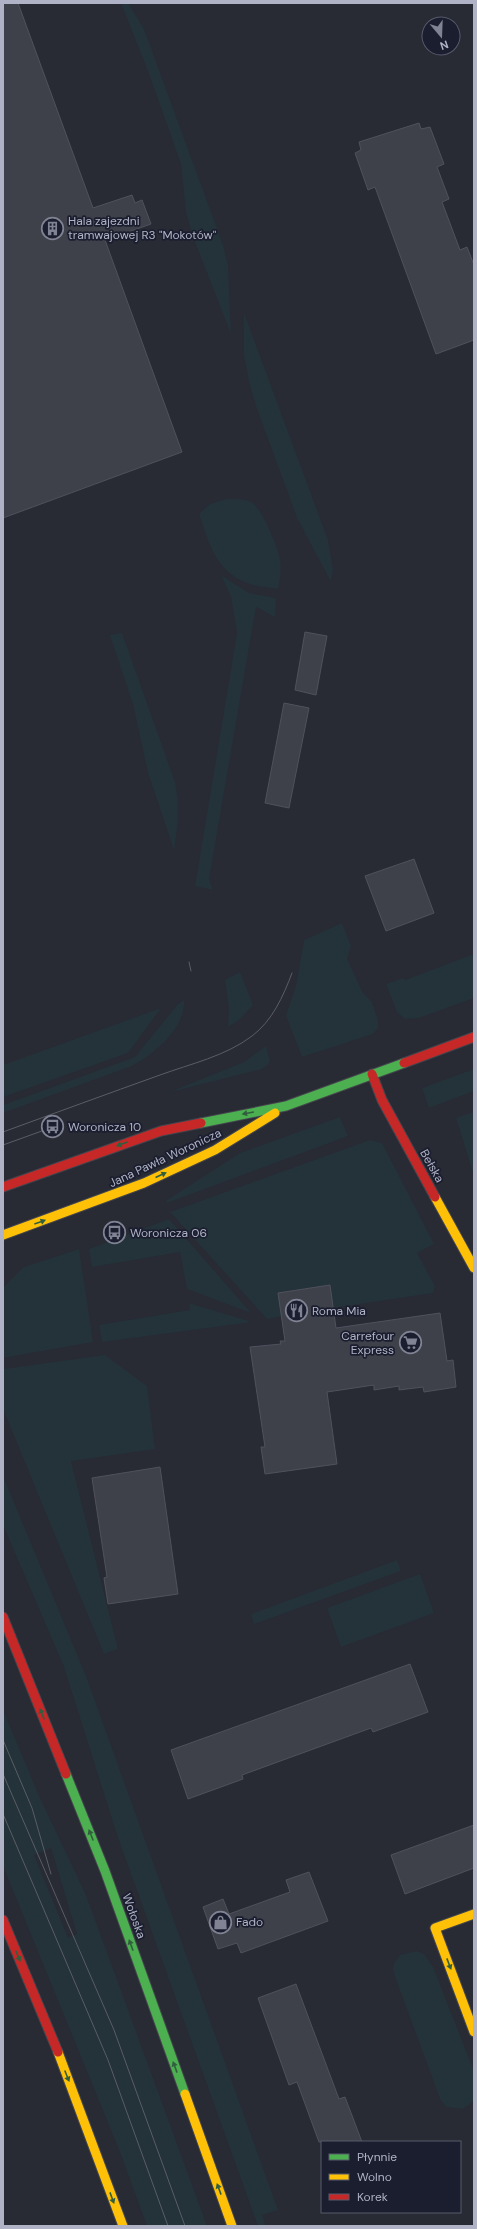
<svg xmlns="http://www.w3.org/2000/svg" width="477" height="2229" font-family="'DM Sans',sans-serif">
  <rect width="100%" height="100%" fill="#282a34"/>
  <g fill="#24323a" fill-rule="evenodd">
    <polygon points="121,3 128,3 144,29 223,245 228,266 231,334 195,242 186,213 181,164 149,74"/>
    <polygon points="244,313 328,540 333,570 331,582 297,518 257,409 249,382 244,356"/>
    <path d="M226,499C234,499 243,498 251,502C262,508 277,545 280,559C282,568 280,579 278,589C268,587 256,587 247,583C215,571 209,543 199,514L210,504Z"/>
    <polygon points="221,575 249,593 276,598 275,617 256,607 209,879 213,890 195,886 237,633 231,597"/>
    <path d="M122,633L175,782C180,806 178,826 174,850L148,773L133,704L110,635Z"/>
    <polygon points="342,923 351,946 347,959 363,993 372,1002 378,1021 378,1028 373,1034 302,1057 286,1016 296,986 304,940"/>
    <polygon points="474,954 474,998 419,1018 405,1019 397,1012 386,984 403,978 405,980"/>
    <polygon points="240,972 253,1005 239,1020 228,1027 229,1008 225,980"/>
    <path d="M184,1000C186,1028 154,1054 132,1066L3,1113V1105L135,1057L177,1005Z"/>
    <polygon points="161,1008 128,1053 3,1097 3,1065"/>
    <polygon points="266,1046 270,1061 268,1065 262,1069 167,1093 244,1062"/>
    <polygon points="474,1069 474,1091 429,1108 422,1088"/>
    <polygon points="474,1112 474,1176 456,1118"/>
    <polygon points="340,1117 348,1136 167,1203 167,1200 240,1153"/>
    <polygon points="370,1140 382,1143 434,1244 417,1253 435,1286 433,1293 333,1308 330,1285 282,1316 267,1319 170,1212"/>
    <polygon points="169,1219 251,1313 187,1289 180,1252 92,1267 89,1249"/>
    <polygon points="79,1249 93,1342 3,1358 4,1287 24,1267"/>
    <polygon points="189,1303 252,1322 102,1342 99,1325 190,1310"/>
    <polygon points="105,1355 147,1386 155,1449 71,1461 118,1649 104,1654 3,1409 3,1369"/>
    <polygon points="3,1476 86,1676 278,2210 262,2215 266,2226 258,2226 118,1838 64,1667 3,1525"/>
    <polygon points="397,1560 401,1571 254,1624 251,1614"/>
    <polygon points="420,1574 434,1613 341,1647 327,1608"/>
    <path d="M3,1710L40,1798L86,1895L207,2226H147L120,2152L3,1866ZM51,1848L77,1934L68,1938L34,1855Z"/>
    <polygon points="417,1951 424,1954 433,1967 474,2071 474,2101 463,2109 446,2107 440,2099 393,1971 394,1963 400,1955"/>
  </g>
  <g fill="#3f414a" stroke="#4f515c">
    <polygon points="3,3 18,3 93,208 132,195 135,203 142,200 151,224 105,240 182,452 3,518"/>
    <polygon points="419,123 421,129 430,127 444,164 437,167 449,199 442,202 460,250 467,247 474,265 474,340 436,354 375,187 368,190 355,153 361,150 359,142"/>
    <polygon points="305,632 327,636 316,695 295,690"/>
    <polygon points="284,703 309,708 289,808 265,803"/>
    <polygon points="414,859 434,913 386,931 365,876"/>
    <polygon points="330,1285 336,1328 440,1313 447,1361 453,1360 456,1387 424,1392 423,1387 399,1390 399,1386 374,1390 374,1385 327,1392 337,1464 265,1474 261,1447 265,1447 250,1347 281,1344 280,1341 285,1341 278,1293"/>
    <polygon points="160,1467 178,1594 108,1604 104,1578 107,1577 92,1478"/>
    <polygon points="410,1664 428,1712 373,1732 371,1728 242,1775 243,1779 188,1799 171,1750"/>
    <polygon points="474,1825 474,1868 405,1894 391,1855"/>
    <polygon points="309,1872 328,1921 241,1953 237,1943 218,1949 203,1907 223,1899 229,1914 290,1892 286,1880"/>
    <polygon points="296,1984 339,2099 345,2097 362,2142 319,2142 297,2082 289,2085 258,1998"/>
  </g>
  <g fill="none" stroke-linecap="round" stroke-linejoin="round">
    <defs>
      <g id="fast">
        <polyline points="201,1123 286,1106 404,1063"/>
        <polyline points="66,1774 105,1871 185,2094"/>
      </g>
      <g id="slow">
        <polyline points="435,1197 474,1268"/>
        <polyline points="3,1235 144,1183 215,1150 275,1113"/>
        <polyline points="474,1914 435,1928 474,2032"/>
        <polyline points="58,2052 123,2226"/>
        <polyline points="185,2094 232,2226"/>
      </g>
      <g id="jam">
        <polyline points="404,1063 474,1037"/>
        <polyline points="372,1074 382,1100 435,1197"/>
        <polyline points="3,1187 161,1131 201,1123"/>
        <polyline points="3,1617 66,1774"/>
        <polyline points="3,1920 58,2052"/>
      </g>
    </defs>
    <use href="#fast" stroke="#44454d" stroke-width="11"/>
    <use href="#slow" stroke="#44454d" stroke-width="11"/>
    <use href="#jam" stroke="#44454d" stroke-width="11"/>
    <use href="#fast" stroke="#4caf50" stroke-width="9"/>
    <use href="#slow" stroke="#ffc107" stroke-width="9"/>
    <use href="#jam" stroke="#c62828" stroke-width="9"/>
    <g stroke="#5a5d66" stroke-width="1">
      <polyline points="189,962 191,971"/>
      <path d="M3,1132C55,1113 107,1094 160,1075C190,1064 226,1056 252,1036C272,1021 283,997 292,973"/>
      <polyline points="3,1145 53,1127"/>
      <polyline points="3,1740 32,1808 51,1874"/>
      <polyline points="3,1774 114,2030 185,2226"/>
      <polyline points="3,1814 108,2060 168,2226"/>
    </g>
  </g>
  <defs><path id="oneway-solid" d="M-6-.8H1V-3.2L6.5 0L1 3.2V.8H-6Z"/></defs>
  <g fill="#315f3e">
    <use href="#oneway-solid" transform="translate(248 1113) rotate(170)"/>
    <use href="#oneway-solid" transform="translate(122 1144) rotate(160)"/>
    <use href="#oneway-solid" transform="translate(161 1175) rotate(-25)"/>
    <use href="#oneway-solid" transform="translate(40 1222) rotate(-20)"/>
    <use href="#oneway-solid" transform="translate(42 1714) rotate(-112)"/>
    <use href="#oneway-solid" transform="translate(91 1835) rotate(-112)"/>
    <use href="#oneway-solid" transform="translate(131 1945) rotate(-110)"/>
    <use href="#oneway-solid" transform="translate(18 1956) rotate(67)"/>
    <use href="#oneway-solid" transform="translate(449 1964) rotate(69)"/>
    <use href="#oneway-solid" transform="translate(175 2067) rotate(-110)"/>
    <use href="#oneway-solid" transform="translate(67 2076) rotate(68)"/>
    <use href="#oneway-solid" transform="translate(219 2189) rotate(-110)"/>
    <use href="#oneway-solid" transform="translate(112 2198) rotate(70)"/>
  </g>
  <defs>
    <symbol id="building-ring" viewBox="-11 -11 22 22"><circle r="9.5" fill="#1b1e2f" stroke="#808393" stroke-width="1.5"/><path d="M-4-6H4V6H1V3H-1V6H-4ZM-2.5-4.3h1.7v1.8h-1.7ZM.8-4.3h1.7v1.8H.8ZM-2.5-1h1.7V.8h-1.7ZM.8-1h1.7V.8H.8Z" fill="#808393"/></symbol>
    <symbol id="bus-ring" viewBox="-11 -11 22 22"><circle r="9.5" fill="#1b1e2f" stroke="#808393" stroke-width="1.5"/><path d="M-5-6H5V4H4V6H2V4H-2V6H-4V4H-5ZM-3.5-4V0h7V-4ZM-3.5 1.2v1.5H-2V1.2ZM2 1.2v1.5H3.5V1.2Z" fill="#808393"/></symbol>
    <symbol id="restaurant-ring" viewBox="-11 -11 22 22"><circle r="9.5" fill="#1b1e2f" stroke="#808393" stroke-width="1.5"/><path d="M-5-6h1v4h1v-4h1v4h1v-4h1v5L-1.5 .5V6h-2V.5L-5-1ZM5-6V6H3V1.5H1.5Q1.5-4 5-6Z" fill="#808393"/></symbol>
    <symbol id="supermarket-ring" viewBox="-11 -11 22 22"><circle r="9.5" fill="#1b1e2f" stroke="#808393" stroke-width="1.5"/><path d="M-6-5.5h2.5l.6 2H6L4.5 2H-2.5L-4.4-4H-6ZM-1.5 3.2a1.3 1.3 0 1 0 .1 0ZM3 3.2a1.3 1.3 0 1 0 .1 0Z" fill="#808393"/></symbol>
    <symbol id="shop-ring" viewBox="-11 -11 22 22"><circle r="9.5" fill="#1b1e2f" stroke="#808393" stroke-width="1.5"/><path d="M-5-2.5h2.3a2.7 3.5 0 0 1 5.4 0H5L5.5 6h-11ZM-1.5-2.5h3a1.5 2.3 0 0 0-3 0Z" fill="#808393"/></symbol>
  </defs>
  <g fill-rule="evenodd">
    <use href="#building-ring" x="40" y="216" width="25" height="25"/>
    <use href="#bus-ring" x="40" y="1114" width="25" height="25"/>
    <use href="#bus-ring" x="102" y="1220" width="25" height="25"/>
    <use href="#restaurant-ring" x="284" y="1298" width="25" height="25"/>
    <use href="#supermarket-ring" x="398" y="1330" width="25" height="25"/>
    <use href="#shop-ring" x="208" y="1910" width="25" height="25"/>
  </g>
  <g text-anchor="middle" stroke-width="3.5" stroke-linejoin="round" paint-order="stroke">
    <g font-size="12" fill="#b0b3c6" stroke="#1b1e2f" text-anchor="start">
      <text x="68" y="225">Hala zajezdni<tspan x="68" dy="14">tramwajowej R3 "Mokotów"</tspan></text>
      <text x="68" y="1131">Woronicza 10</text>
      <text x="130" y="1237">Woronicza 06</text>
      <text x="312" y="1315">Roma Mia</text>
      <text x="394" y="1340" text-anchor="end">Carrefour<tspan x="394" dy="14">Express</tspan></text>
      <text x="236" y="1926">Fado</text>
    </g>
    <g font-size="12" fill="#b0b3c6" stroke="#1b1e2f">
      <text transform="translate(165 1158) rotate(-25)" y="4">Jana Pawła Woronicza</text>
      <text transform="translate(432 1166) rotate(61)" y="4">Bełska</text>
      <text transform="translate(134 1916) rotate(70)" y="4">Wołoska</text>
    </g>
  </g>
  <rect width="477" height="2229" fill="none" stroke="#b0b3c6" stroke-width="8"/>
  <rect x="321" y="2141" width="140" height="72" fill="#1b1e2f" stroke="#575a6b"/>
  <rect x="329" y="2154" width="20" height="6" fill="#4caf50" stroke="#575a6b"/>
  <text x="357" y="2161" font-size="12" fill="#b0b3c6">Płynnie</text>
  <rect x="329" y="2174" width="20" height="6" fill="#ffc107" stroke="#575a6b"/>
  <text x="357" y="2181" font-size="12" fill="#b0b3c6">Wolno</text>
  <rect x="329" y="2194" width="20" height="6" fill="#c62828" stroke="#575a6b"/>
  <text x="357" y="2201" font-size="12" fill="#b0b3c6">Korek</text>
  <g transform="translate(441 36) rotate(161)"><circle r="19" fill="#1b1e2f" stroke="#575a6b"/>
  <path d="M0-3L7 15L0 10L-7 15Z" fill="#808393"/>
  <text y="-6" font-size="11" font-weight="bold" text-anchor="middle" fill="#b0b3c6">N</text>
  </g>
</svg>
